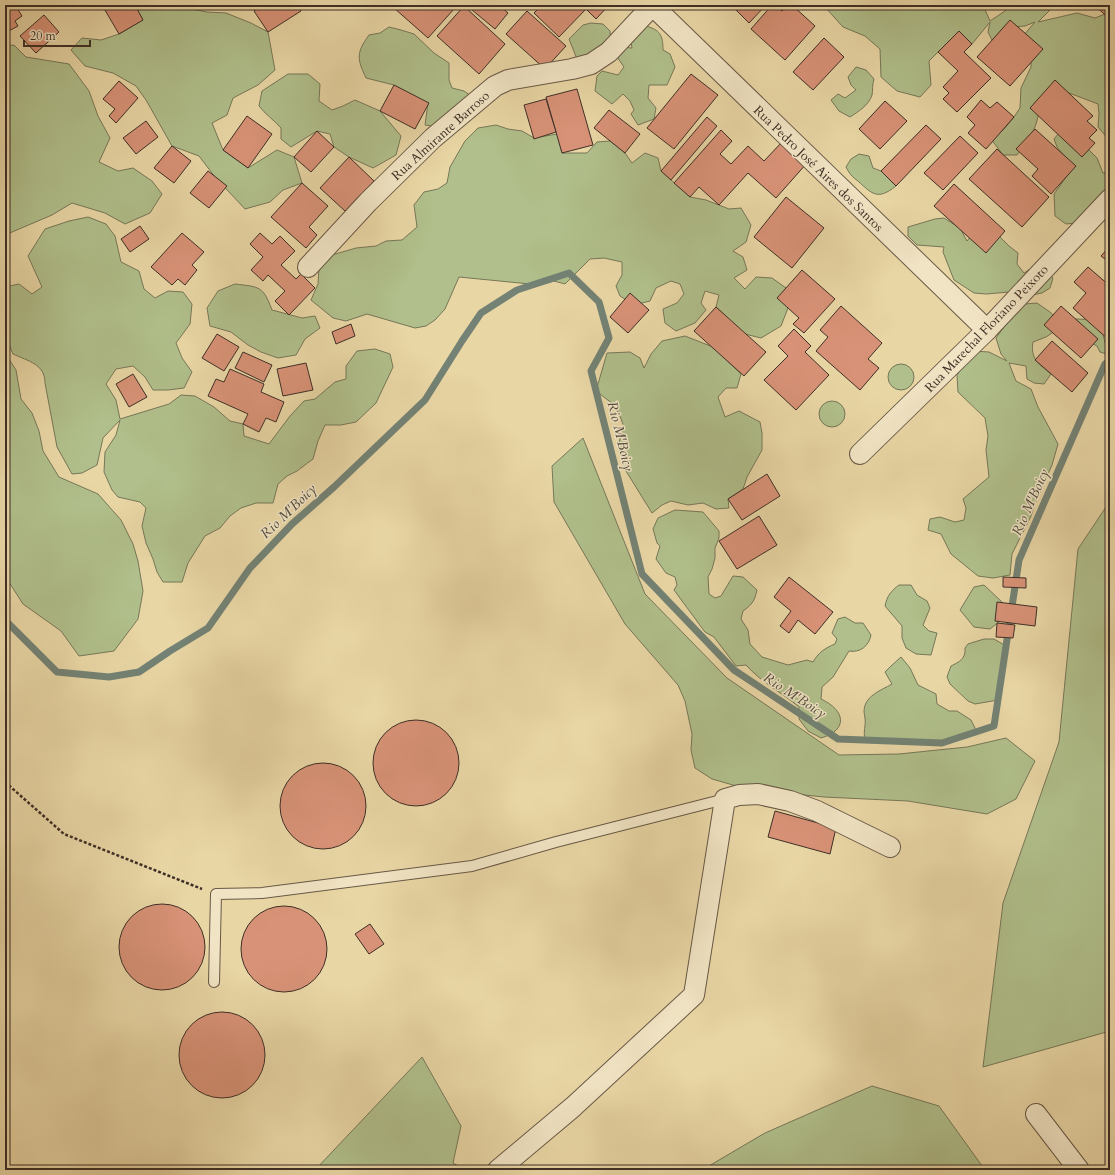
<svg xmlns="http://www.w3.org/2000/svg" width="1115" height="1175" font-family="Cardo,serif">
  <rect width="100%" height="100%" fill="#e9d6a5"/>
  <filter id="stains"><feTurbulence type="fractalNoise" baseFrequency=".005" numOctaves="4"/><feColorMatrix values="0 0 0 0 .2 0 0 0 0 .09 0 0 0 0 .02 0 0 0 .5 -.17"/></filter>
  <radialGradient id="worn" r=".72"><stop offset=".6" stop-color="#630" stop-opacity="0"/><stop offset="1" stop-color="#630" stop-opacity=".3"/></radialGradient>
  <g fill="#b0bf8b" stroke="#767758">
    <polygon points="135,5 183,5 182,7 207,12 226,13 251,23 268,32 275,70 258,85 233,98 227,115 212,123 223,150 248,168 277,150 294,157 302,183 283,190 270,202 245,209 215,177 199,156 172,146 146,100 136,86 113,73 85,66 71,50 82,38 101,40 119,34 143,20"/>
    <path d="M825,5H983L990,21L1005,11L1010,5H1051L1052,8L1038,22L1077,13L1095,18L1110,12V141L1098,127L1099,114L1098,104L1064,91L1039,110C1037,130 1028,140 1017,155H1003L991,139L1004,129L1014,117L1020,108L1021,88L1031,67V47L1023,36L1035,22L1025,26L1011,27L992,40L988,32L990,22L972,44L959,31L929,61L931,85L920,97L897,91L881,77L880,49L865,36L843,27L825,7Z"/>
    <polygon points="591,23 603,24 610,31 611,48 577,59 569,39 583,25"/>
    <path d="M646,26C660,30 663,35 663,50L670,54L675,67L667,85H649L648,98L656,108L654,119L638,125L631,114L634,110L630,101L623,94L612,104L595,91L597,76L602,71L618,75L624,67L615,54L621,47L632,48L631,42Z"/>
    <path d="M389,27L401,30L414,34L434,53L449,63V80L452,88L464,91L477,100L439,127L425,125L428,103L394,85L366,78C357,59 356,53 369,35L380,33Z"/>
    <polygon points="14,45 26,57 69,64 89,91 98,116 110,138 99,162 118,171 133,168 152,181 162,194 150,213 125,224 105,213 72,203 52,215 5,235 5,46"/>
    <path d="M856,67L866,70L874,79C872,85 873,90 872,95C869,105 858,112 850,117L839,111L831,100L838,94L845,98L856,90L851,85L848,77Z"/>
    <path d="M288,74H308L320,84L319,101L332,110L343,106L355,100L380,111L401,136L396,155L373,168L349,157L334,147L330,134L317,131L291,147L281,139V128C274,120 265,114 259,106L262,91Z"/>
    <polygon points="496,125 508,129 522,131 534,138 557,134 562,153 587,153 597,142 610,141 625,153 632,163 645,153 658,158 661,171 690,197 706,200 729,209 741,208 751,225 746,242 733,251 743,257 747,270 734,278 745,289 756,277 772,278 786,288 788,308 781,326 761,338 737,332 726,316 716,307 719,295 705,291 701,303 706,310 695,323 676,331 665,323 663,309 677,303 684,294 680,284 671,281 656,288 650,301 634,305 620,296 616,286 622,275 622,262 604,258 590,259 565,284 554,281 540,285 459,277 445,309 435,320 426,326 415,328 367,314 346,321 333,318 311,300 318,284 319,267 332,255 356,248 376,246 386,241 402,240 417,227 414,205 424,192 438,189 447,183 450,167 465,141 478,128"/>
    <polygon points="1059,133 1077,149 1089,150 1097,158 1103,173 1110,172 1110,198 1086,222 1066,224 1055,216 1054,194 1069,173 1068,161 1057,147 1054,139"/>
    <path d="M859,154L869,156L873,168L881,171L896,186C878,200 873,195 858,181C852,177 849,173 846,167L851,159Z"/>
    <path d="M88,217L106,224L115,236L121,262L139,271L144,289L155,298L168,291L183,292L192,304L190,324L176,343L182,358L192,372L184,388L168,390H153L145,377L133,366L116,369L106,384L116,400L120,419L169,404L181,395L195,396L214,407L230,421L243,424L244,436L269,444L290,416L304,401L315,399L335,382L346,379V366L357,351L375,349L390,354L393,367L376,403L356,422L341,425H325L318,441L313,459L297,471L287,476L278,484L273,503H256L241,508L230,516L220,528L205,536L188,563L182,582H163L157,572L153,559L146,543L142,526L146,508L140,502L118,497L112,490L104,472L105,452L116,435L120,420L103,438L97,465L82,473L72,474L57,447L45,383C45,364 28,361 13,354L5,335V287L19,284L32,294L42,287L28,256L45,229L69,221Z"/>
    <polygon points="944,218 960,228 967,241 978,228 999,236 1009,246 1018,253 1017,264 1024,273 1033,267 1048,273 1053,278 1050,288 1042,293 1032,295 1009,292 986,294 974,293 954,280 943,252 944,247 917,245 908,236 908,227 935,219"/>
    <path d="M235,284C260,287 263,286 272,310L302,318L315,316L320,328L305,339L296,355L278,358L261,352L248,345L231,332L210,326L207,308L218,291Z"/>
    <path d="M1037,303L1050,312L1057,319L1055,331L1046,337L1033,342C1030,359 1039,364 1051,374L1044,384L1034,383L1027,379L1026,366L1009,363L1016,381L1031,389L1038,407L1058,444L1052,465L1036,501L1031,516L1012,554L1010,575L993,578L978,576L951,554L941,534L928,530L930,519L940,517L955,522L964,520L966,508L963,499L989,477L986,450L988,436L985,418L958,392L957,375L974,351L989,352L1007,361L1001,354L996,338L1004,327L1025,304Z"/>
    <path d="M1075,319C1096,319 1101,322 1105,343L1110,341V355L1100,352L1097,346L1082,338Z"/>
    <polygon points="685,336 713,347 741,374 737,388 726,388 718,397 725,417 739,411 760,422 762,433 762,450 747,477 743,489 728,499 729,508 716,509 703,503 688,505 671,501 662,505 652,513 626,471 618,445 624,427 620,416 613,404 596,391 607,353 630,352 640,358 644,368 651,354 662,341"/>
    <polygon points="5,353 16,370 21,399 32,413 39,431 43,451 59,477 98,494 121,520 133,544 138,561 143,591 138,619 114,651 79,656 61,631 23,604 5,576"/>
    <circle cx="901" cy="377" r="13"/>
    <circle cx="832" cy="414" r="13"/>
    <polygon points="583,438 645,594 727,678 839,755 899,754 967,747 1006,738 1035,761 1016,799 987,814 908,801 824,797 747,789 712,779 695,768 691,750 692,734 685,701 678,685 625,624 554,502 552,466"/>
    <polygon points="1110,501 1110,1031 983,1067 1003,903 1059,742 1078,549"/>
    <path d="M675,510L703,512L719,531V538L715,548V558L712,569L708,577L709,594L715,598L721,596L733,576L743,577L757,590C755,600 752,605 743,611L741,619L748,630L750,644L762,657L788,665L807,660L813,662C818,653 825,648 835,644L837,639L832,633L838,619L845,617L855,623H863L871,635C869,646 860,653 849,651L833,677L822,687L821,699C845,710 849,730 821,738L808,731L799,719V707C781,692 761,682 746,665L736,666L714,637L705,632L674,590L677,585L675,577L666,573L656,559L660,546L657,543L653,529L658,518Z"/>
    <path d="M899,585H911L917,595L927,601L930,608L923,625L929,631L937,633L931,655L916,654L906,648L902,638V626L885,606C887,596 891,591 899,585Z"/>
    <polygon points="984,585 1002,602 1000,621 990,629 974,627 960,610 974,587"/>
    <path d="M984,639H994L1006,646L998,700L975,704L968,701L950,684L947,677L951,666C959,662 966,659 965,648L968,644Z"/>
    <path d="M901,657L910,668L918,685L936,694L937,704L949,711H957L971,720L975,728V732L942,743L865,740C863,730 866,727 865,718C865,716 864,714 864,712C864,696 880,691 892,684L885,672L891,666Z"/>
    <polygon points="422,1057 461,1126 453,1163 465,1170 315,1170"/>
    <polygon points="872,1086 939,1106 985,1170 702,1170 765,1133"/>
  </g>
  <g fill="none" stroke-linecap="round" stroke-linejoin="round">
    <polyline stroke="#738274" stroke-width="7" points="5,620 57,672 109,677 139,672 170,651 208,628 250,568 292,524 334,487 425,400 462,341 481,313 517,290 569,273 599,302 609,338 591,371 642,574 734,670 838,739 942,743 994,726 1019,560 1105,364 1110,361"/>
  </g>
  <g fill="#d89277" stroke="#3d2f26">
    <polygon points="5,5 15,5 22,16 15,21 18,26 5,33"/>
    <polygon points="102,5 135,5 143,20 119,34"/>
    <polygon points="263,5 297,5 301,11 268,32 254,11"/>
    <polygon points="396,5 450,5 454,9 428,38 394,8"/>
    <polygon points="466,5 499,5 508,13 495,29"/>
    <polygon points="542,5 609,5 596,19 586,9 559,37 534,13"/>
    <polygon points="731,5 766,5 749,23"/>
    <polygon points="772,5 775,5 782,11 788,5 792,5 815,26 785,60 751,29"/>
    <polygon points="1094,5 1110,5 1110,19"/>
    <polygon points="464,6 505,44 479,74 437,36"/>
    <polygon points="527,11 566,46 545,69 506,34"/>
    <polygon points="44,15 59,32 36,53 20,36"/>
    <polygon points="1010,20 1043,49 1010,86 977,57"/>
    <polygon points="959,31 972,44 964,52 991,78 957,112 943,99 949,93 943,87 958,71 938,52"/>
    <polygon points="824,38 844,57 813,90 793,72"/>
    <polygon points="691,74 718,95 674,149 647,128"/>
    <polygon points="1055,80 1093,116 1087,121 1097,130 1089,138 1095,143 1082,157 1030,108"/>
    <polygon points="119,81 138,98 116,123 109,116 115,109 103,99"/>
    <polygon points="394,85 429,103 415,129 380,111"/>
    <polygon points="577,89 593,145 562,153 546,97"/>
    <polygon points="546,99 556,132 534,139 524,105"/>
    <polygon points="981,100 990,108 997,102 1014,117 986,149 968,133 975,125 967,117"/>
    <polygon points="885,101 907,121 880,149 859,129"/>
    <polygon points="609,110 640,134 625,153 594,128"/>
    <polygon points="247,116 272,134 248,168 223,150"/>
    <polygon points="707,117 717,126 671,180 661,171"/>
    <polygon points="146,121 158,137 136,154 123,138"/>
    <polygon points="926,125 941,139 896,186 881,171"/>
    <polygon points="1035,129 1076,166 1051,194 1032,176 1038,169 1016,149"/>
    <polygon points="721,130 732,141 720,154 731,164 748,146 764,161 782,142 807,163 776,198 748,173 719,205 699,187 690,197 674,183"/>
    <polygon points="317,131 334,147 311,172 294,157"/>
    <polygon points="960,136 978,153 943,190 924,173"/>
    <polygon points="172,146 191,161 174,183 154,168"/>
    <polygon points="997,149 1049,197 1022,227 969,179"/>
    <polygon points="349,157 374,181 345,211 320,188"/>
    <polygon points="208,171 227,186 209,208 190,193"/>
    <polygon points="302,183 328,206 309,227 317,235 306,248 271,217"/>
    <polygon points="954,184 1005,231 986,253 934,206"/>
    <polygon points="786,197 824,228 792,268 754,237"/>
    <polygon points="140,226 149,239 130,252 121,239"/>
    <polygon points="182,233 204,252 192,265 197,270 185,285 178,279 172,285 151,267"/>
    <polygon points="260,233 272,244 280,236 295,251 281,265 296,279 301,274 315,288 289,315 275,301 285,291 268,275 263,281 251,270 263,257 250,244"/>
    <polygon points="1110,246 1110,263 1101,256"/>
    <polygon points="1088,267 1110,286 1110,341 1073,308 1086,293 1074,282"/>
    <polygon points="802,270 835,299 804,333 793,324 799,318 777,298"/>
    <polygon points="630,293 649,310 628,333 610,317"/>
    <polygon points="841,306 882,343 868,359 879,368 860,390 816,351 828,337 820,330"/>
    <polygon points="1061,306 1098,339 1081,358 1044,325"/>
    <polygon points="716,307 766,352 744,376 694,331"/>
    <polygon points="351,324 355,336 336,344 332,332"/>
    <polygon points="794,329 811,346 805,352 829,375 796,410 764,380 788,356 778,346"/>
    <polygon points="217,334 239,347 224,371 202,358"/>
    <polygon points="1052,341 1088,373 1072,392 1035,360"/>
    <polygon points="243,352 272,365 264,382 235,368"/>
    <polygon points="306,363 313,390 283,396 277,369"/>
    <polygon points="230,369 264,384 261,392 284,402 276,422 266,418 259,432 243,424 248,414 208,396 216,379 224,382"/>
    <polygon points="133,374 147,397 129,407 116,384"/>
    <polygon points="767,474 780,496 742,520 728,499"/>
    <polygon points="759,516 777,545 737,569 719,541"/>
    <polygon points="789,577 833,612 815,634 798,620 789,633 780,626 791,611 774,597"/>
    <polygon points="1003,577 1026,578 1026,588 1003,587"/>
    <polygon points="997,602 1037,607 1035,626 995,621"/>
    <polygon points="997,623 1015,625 1013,638 996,637"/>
    <circle cx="416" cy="763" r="43"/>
    <circle cx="323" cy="806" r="43"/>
    <polygon points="775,811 836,828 830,854 768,837"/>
    <circle cx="162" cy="947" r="43"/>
    <circle cx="284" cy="949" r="43"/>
    <polygon points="370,924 384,944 369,954 355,934"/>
    <circle cx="222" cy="1055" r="43"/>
  </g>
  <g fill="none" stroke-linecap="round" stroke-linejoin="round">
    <defs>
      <polyline id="lane" points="214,982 216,894 262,893 472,866 556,842 725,799"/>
      <g id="street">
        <polyline points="652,5 987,330"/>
        <polyline points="308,267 368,202 433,138 495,86 508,80 572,69 591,64 609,52 653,5"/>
        <polyline points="860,454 987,330 1110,199"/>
        <polyline points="1036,1114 1079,1170"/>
        <polyline points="498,1170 573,1107 694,995 725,799 739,795 758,794 790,801 817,811 890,847"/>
      </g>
    </defs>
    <use href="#lane" stroke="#685946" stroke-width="12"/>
    <use href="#street" stroke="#685946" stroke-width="22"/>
    <polyline stroke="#3d2f26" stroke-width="2.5" stroke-dasharray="3 2" stroke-linecap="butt" points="5,782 64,834 202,889"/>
    <use href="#lane" stroke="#f1e4c4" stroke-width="10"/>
    <use href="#street" stroke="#f1e4c4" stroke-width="20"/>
  </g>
  <g text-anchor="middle" stroke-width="3" stroke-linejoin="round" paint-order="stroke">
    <g font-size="13" fill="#3d2f26" stroke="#f1e4c4">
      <text transform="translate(440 135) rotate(-42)" y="5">Rua Almirante Barroso</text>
      <text transform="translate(819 168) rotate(44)" y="5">Rua Pedro José Aires dos Santos</text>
      <text transform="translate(986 328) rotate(-46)" y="5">Rua Marechal Floriano Peixoto</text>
    </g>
    <g font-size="14" font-style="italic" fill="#4f4b40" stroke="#f1e4c4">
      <text transform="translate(621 436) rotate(76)" y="5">Rio M'Boicy</text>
      <text transform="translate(1030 502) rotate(-66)" y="5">Rio M'Boicy</text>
      <text transform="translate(288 511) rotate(-44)" y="5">Rio M'Boicy</text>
      <text transform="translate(795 695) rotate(33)" y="5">Rio M'Boicy</text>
    </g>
  </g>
  <rect width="1115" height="1175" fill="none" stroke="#e9d6a5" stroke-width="20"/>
  <rect x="6" y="6" width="1103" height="1163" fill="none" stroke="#3d2f26" stroke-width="2"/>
  <rect x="10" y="10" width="1095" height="1155" fill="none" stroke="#3d2f26"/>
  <path d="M24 40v6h66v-6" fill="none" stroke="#3d2f26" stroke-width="2"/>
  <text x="30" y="40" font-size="12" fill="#3d2f26" stroke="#f1e4c4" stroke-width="3" paint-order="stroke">20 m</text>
  <rect width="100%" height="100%" filter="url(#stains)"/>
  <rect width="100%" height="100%" fill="url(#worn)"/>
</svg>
